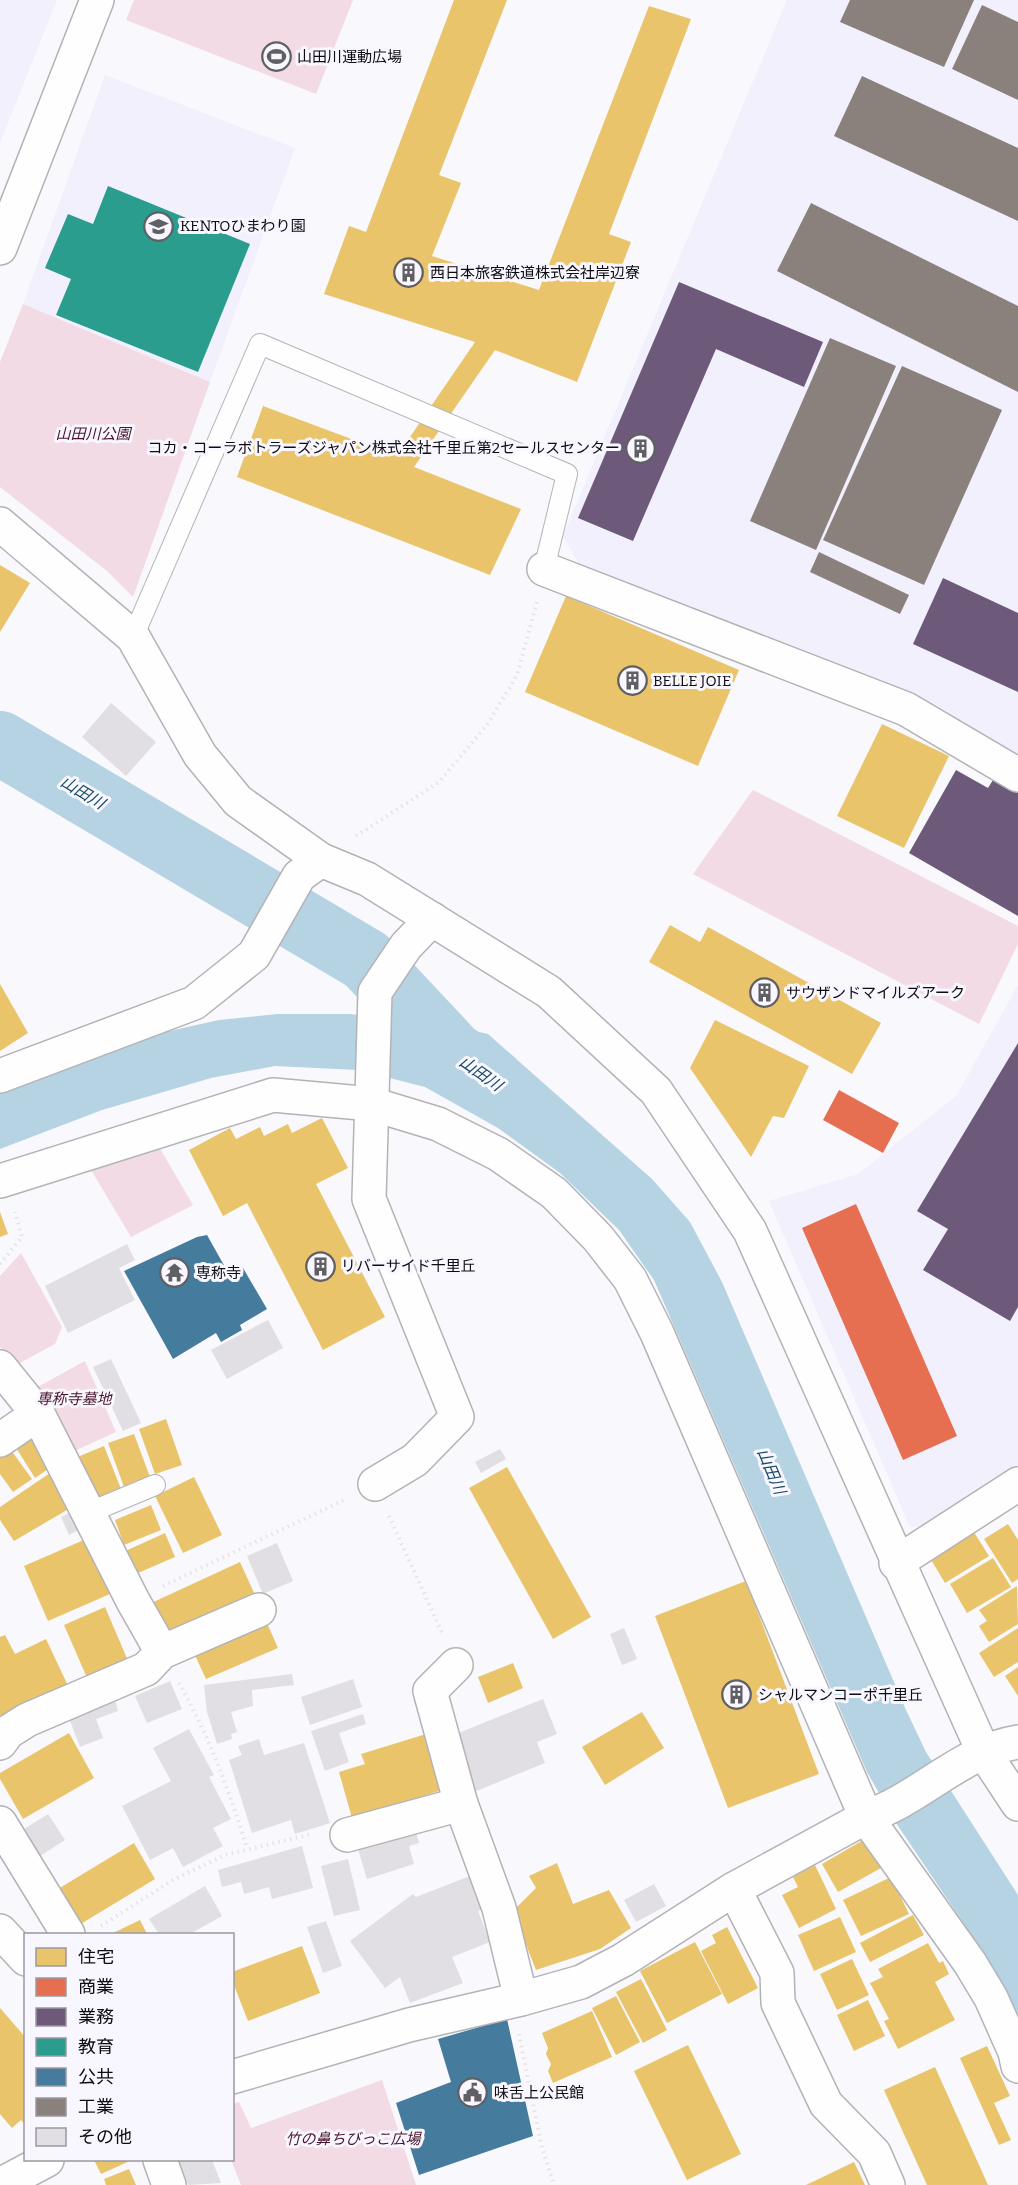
<svg xmlns="http://www.w3.org/2000/svg" width="1018" height="2185" font-family="Bitter,'Noto Sans JP',serif">
  <rect width="100%" height="100%" fill="#f9f8fc"/>
  <g fill="#f2f0fd">
    <polygon points="0,0 57,0 0,143"/>
    <polygon points="787,0 1018,0 1018,758 581,568 563,536"/>
    <polygon points="105,75 295,148 210,382 23,304"/>
    <polygon points="1018,985 1018,1466 928,1526 910,1527 769,1201 858,1174 957,1095"/>
  </g>
  <g fill="#f2dbe4">
    <polygon points="134,0 353,0 316,94 126,20"/>
    <polygon points="23,304 210,382 133,597 107,571 0,487 0,362"/>
    <polygon points="753,790 1018,926 1018,944 979,1024 693,874"/>
    <polygon points="155,1140 193,1205 131,1237 87,1163"/>
    <polygon points="21,1253 62,1327 55,1344 18,1364 0,1347 0,1276"/>
    <polygon points="85,1361 116,1432 70,1453 32,1390"/>
    <polygon points="382,2080 416,2185 241,2185 231,2160 233,2104 239,2102 251,2128"/>
  </g>
  <polygon fill="#b6d3e4" points="277,1014 350,1014 448,1025 488,1034 652,1179 690,1222 722,1282 906,1710 926,1752 1018,1895 1018,2017 993,1967 896,1823 867,1772 654,1280 619,1230 560,1173 498,1128 425,1087 358,1070 275,1066 211,1078 102,1110 0,1149 0,1092 147,1036 219,1020"/>
  <g fill="#e9c46a">
    <polygon points="454,0 507,0 439,175 461,183 432,256 539,290 649,6 691,19 609,234 631,242 577,382 495,350 414,467 521,509 490,575 237,477 263,406 397,456 475,342 324,294 349,226 366,232"/>
    <polygon points="0,565 30,583 0,632"/>
    <polygon points="566,596 739,670 698,766 525,692"/>
    <polygon points="882,724 949,756 904,848 837,816"/>
    <polygon points="670,925 700,942 708,927 881,1023 852,1074 649,962"/>
    <polygon points="0,984 28,1033 0,1051"/>
    <polygon points="715,1020 809,1066 784,1118 773,1116 751,1157 690,1068"/>
    <polygon points="322,1118 348,1168 316,1184 385,1317 323,1350 247,1203 223,1216 189,1150 230,1128 236,1139 260,1127 264,1136 288,1124 292,1133"/>
    <polygon points="0,1212 8,1234 0,1237"/>
    <polygon points="166,1419 182,1465 155,1474 139,1429"/>
    <polygon points="32,1431 54,1465 35,1478 13,1443"/>
    <polygon points="134,1434 150,1477 124,1487 108,1443"/>
    <polygon points="8,1446 32,1479 13,1492 0,1474 0,1452"/>
    <polygon points="104,1446 121,1489 98,1499 75,1458"/>
    <polygon points="507,1467 591,1617 553,1639 469,1488"/>
    <polygon points="50,1473 72,1507 14,1541 0,1520 0,1507"/>
    <polygon points="194,1477 222,1535 183,1553 155,1496"/>
    <polygon points="151,1505 161,1530 124,1545 115,1520"/>
    <polygon points="1008,1524 1018,1540 1018,1579 1012,1583 984,1539"/>
    <polygon points="970,1526 989,1556 945,1583 927,1553"/>
    <polygon points="165,1533 175,1557 138,1573 134,1565 128,1568 121,1553"/>
    <polygon points="86,1539 110,1594 48,1621 24,1566"/>
    <polygon points="993,1558 1011,1587 967,1613 950,1584"/>
    <polygon points="240,1562 255,1595 162,1637 147,1605"/>
    <polygon points="746,1581 819,1774 728,1808 655,1616"/>
    <polygon points="1017,1586 1018,1624 989,1642 979,1626 987,1621 979,1610"/>
    <polygon points="105,1607 129,1663 88,1680 64,1625"/>
    <polygon points="266,1621 278,1648 206,1679 194,1653"/>
    <polygon points="1018,1628 1018,1662 994,1677 979,1653"/>
    <polygon points="5,1635 15,1654 46,1639 70,1690 3,1723 0,1717 0,1637"/>
    <polygon points="513,1663 523,1688 488,1703 478,1677"/>
    <polygon points="1018,1667 1018,1696 1005,1676"/>
    <polygon points="642,1712 664,1748 605,1785 582,1747"/>
    <polygon points="69,1733 94,1778 23,1819 0,1779 0,1773"/>
    <polygon points="426,1734 442,1790 352,1818 339,1772 365,1764 361,1754"/>
    <polygon points="865,1839 881,1868 838,1892 822,1864"/>
    <polygon points="134,1843 155,1879 79,1925 58,1889"/>
    <polygon points="557,1863 573,1904 609,1890 631,1928 600,1949 536,1970 513,1911 536,1888 529,1876"/>
    <polygon points="815,1865 836,1909 799,1928 782,1895 798,1887 793,1877"/>
    <polygon points="891,1877 909,1914 861,1936 843,1900"/>
    <polygon points="913,1915 924,1935 870,1962 860,1943"/>
    <polygon points="840,1917 856,1952 814,1971 798,1935"/>
    <polygon points="140,1920 147,1934 111,1934"/>
    <polygon points="727,1927 758,1988 728,2004 701,1951 716,1943 712,1935"/>
    <polygon points="695,1942 722,1994 667,2023 640,1971"/>
    <polygon points="928,1943 939,1963 943,1961 949,1974 935,1982 955,2020 898,2049 884,2021 889,2019 870,1983 883,1977 878,1969"/>
    <polygon points="302,1946 320,1993 248,2021 232,1980 232,1972"/>
    <polygon points="852,1959 869,1995 837,2010 820,1974"/>
    <polygon points="641,1979 667,2030 643,2043 616,1992"/>
    <polygon points="616,1996 640,2042 616,2055 592,2008"/>
    <polygon points="868,2000 885,2036 854,2051 837,2015"/>
    <polygon points="0,2008 26,2038 26,2125 21,2120 12,2128 0,2114"/>
    <polygon points="592,2011 612,2057 553,2083 548,2071 551,2064 546,2054 548,2048 542,2033"/>
    <polygon points="688,2045 741,2154 687,2180 634,2071"/>
    <polygon points="987,2046 1010,2096 994,2103 1011,2140 999,2145 960,2058"/>
    <polygon points="935,2067 988,2185 927,2185 884,2090"/>
    <polygon points="94,2160 132,2160 101,2174"/>
    <polygon points="854,2162 865,2185 806,2185"/>
    <polygon points="129,2169 136,2185 106,2185 104,2179"/>
  </g>
  <g fill="#e76f51">
    <polygon points="839,1090 899,1123 883,1153 823,1120"/>
    <polygon points="856,1204 957,1436 903,1460 802,1228"/>
  </g>
  <g fill="#6d597a">
    <polygon points="679,282 823,342 804,387 716,349 633,541 578,518"/>
    <polygon points="943,578 1018,613 1018,692 913,644"/>
    <polygon points="956,770 988,788 998,772 1018,784 1018,916 909,853"/>
    <polygon points="1018,1043 1018,1307 1010,1321 923,1270 948,1229 917,1211"/>
  </g>
  <polygon fill="#2a9d8f" points="108,186 250,244 198,372 56,315 71,279 45,268 68,214 93,224"/>
  <g fill="#457b9d">
    <polygon points="207,1235 230,1276 243,1268 267,1309 240,1325 242,1330 221,1342 216,1333 173,1359 124,1271 197,1237"/>
    <polygon points="507,2019 533,2136 419,2175 396,2103 451,2082 438,2039"/>
  </g>
  <g fill="#8a817c">
    <polygon points="850,0 974,0 944,67 840,22"/>
    <polygon points="982,5 1018,22 1018,100 952,69"/>
    <polygon points="862,76 1018,148 1018,221 834,136"/>
    <polygon points="811,203 1018,306 1018,392 777,271"/>
    <polygon points="830,338 896,366 816,550 750,521"/>
    <polygon points="902,366 1002,410 924,585 823,540"/>
    <polygon points="819,552 909,595 900,614 810,572"/>
  </g>
  <g fill="none" stroke-linecap="round" stroke-linejoin="round">
    <polyline stroke="#b6d3e4" stroke-width="64" points="0,743 366,960 453,1053 492,1080"/>
  </g>
  <g fill="#e1dfe3">
    <polygon points="111,703 156,742 126,776 82,737"/>
    <polygon points="127,1244 135,1260 119,1268 135,1300 68,1333 45,1286"/>
    <polygon points="268,1320 283,1348 227,1379 211,1350"/>
    <polygon points="111,1359 141,1423 123,1431 93,1367"/>
    <polygon points="500,1449 506,1459 481,1473 475,1462"/>
    <polygon points="73,1511 81,1529 69,1535 61,1517"/>
    <polygon points="277,1543 293,1581 263,1594 247,1556"/>
    <polygon points="624,1628 637,1659 622,1665 610,1634"/>
    <polygon points="292,1674 294,1685 252,1690 253,1706 231,1712 237,1732 231,1734 232,1739 217,1744 207,1712 204,1685"/>
    <polygon points="353,1679 362,1707 310,1725 301,1697"/>
    <polygon points="170,1681 182,1709 147,1723 135,1696"/>
    <polygon points="543,1699 557,1734 537,1742 545,1763 474,1792 451,1736"/>
    <polygon points="115,1700 118,1711 96,1719 103,1738 80,1747 69,1718"/>
    <polygon points="363,1714 366,1724 339,1733 349,1762 325,1771 311,1731"/>
    <polygon points="189,1729 214,1775 209,1777 231,1819 213,1828 223,1846 183,1867 173,1848 150,1860 122,1806 171,1781 153,1748"/>
    <polygon points="259,1739 264,1755 304,1743 330,1823 295,1834 291,1820 252,1833 229,1760 242,1755 238,1746"/>
    <polygon points="48,1814 65,1840 37,1858 21,1831"/>
    <polygon points="413,1822 419,1843 409,1846 414,1864 367,1879 355,1839"/>
    <polygon points="302,1846 313,1888 272,1899 269,1887 244,1894 241,1882 222,1887 218,1870"/>
    <polygon points="348,1859 360,1910 334,1916 321,1866"/>
    <polygon points="470,1876 483,1909 478,1911 490,1942 452,1957 463,1983 410,2003 400,1977 385,1988 350,1941 413,1894 416,1897"/>
    <polygon points="654,1884 666,1906 636,1922 624,1900"/>
    <polygon points="205,1886 222,1916 190,1934 159,1934 149,1919"/>
    <polygon points="326,1921 342,1966 323,1973 307,1927"/>
    <polygon points="177,2160 212,2160 221,2183 188,2185"/>
  </g>
  <g fill="none" stroke-linecap="round" stroke-linejoin="round">
    <defs>
      <g id="lane">
        <polyline points="133,637 260,344 567,474 544,569"/>
        <polyline points="88,1513 155,1485"/>
      </g>
      <g id="street">
        <polyline points="0,524 133,637 200,755 238,801 321,860 367,879 549,992 656,1091 750,1231 983,1751 1018,1804"/>
        <polyline points="544,569 906,709 1018,775"/>
        <polyline points="0,1076 194,1003 254,955 299,876 321,860"/>
        <polyline points="0,1181 273,1095 372,1104 438,1124 498,1154 554,1193 598,1238 630,1279 657,1333 866,1817 970,1963 991,1998 1015,2052 1018,2066"/>
        <polyline points="0,1367 38,1414 133,1601 162,1652"/>
        <polyline points="0,1440 38,1414"/>
        <polyline points="375,1484 415,1460 457,1417 369,1199 375,992 406,946 432,919"/>
        <polyline points="896,1563 1018,1484"/>
        <polyline points="456,1665 430,1691 461,1804 499,1908 521,1999"/>
        <polyline points="0,1743 8,1732 27,1720 146,1669 162,1652 259,1610"/>
        <polyline points="0,1823 68,1934"/>
        <polyline points="347,1835 461,1804"/>
        <polyline points="734,1889 777,1973 778,2003 826,2104 874,2153 888,2185"/>
        <polyline points="0,1931 26,1959"/>
        <path d="M232,2077L409,2025L521,1999L581,1982L623,1960L734,1889L866,1817C920,1799 961,1751 1018,1742"/>
        <polyline points="160,2160 169,2185"/>
        <polyline points="0,2185 47,2160"/>
      </g>
      <polyline id="secondary" points="0,248 97,0"/>
    </defs>
    <use href="#lane" stroke="#b3b3b6" stroke-width="22"/>
    <use href="#street" stroke="#b3b3b6" stroke-width="36"/>
    <use href="#secondary" stroke="#b3b3b6" stroke-width="36"/>
    <g stroke="#e4e4e5" stroke-width="4" stroke-dasharray="1.5 4.5" stroke-linecap="butt">
      <polyline points="356,836 439,782 487,725 517,675 537,602"/>
      <polyline points="0,1264 22,1237 15,1212"/>
      <polyline points="389,1516 443,1635"/>
      <polyline points="163,1586 346,1499"/>
      <path d="M179,1683C209,1736 229,1790 247,1848"/>
      <polyline points="101,1926 173,1880 225,1855 312,1834"/>
      <polyline points="519,2034 542,2148 554,2185"/>
    </g>
    <use href="#lane" stroke="#fefeff" stroke-width="20"/>
    <use href="#street" stroke="#fefeff" stroke-width="33"/>
    <use href="#secondary" stroke="#fefeff" stroke-width="33"/>
  </g>
  <defs>
    <symbol id="stadium-ring" viewBox="-11 -11 22 22"><circle r="9.5" fill="#f8f6fe" stroke="#605f63" stroke-width="1.5"/><path d="M0-5a6.5 5 0 1 0 0 10a6.5 5 0 1 0 0-10ZM-3.5-1.8h7v3.6h-7Z" fill="#605f63"/></symbol>
    <symbol id="school-ring" viewBox="-11 -11 22 22"><circle r="9.5" fill="#f8f6fe" stroke="#605f63" stroke-width="1.5"/><path d="M0-5L7-2L0 1L-7-2ZM-4 1L0 2.5L4 1V4Q0 6-4 4Z" fill="#605f63"/></symbol>
    <symbol id="building-ring" viewBox="-11 -11 22 22"><circle r="9.5" fill="#f8f6fe" stroke="#605f63" stroke-width="1.5"/><path d="M-4-6H4V6H1V3H-1V6H-4ZM-2.5-4.3h1.7v1.8h-1.7ZM.8-4.3h1.7v1.8H.8ZM-2.5-1h1.7V.8h-1.7ZM.8-1h1.7V.8H.8Z" fill="#605f63"/></symbol>
    <symbol id="temple-ring" viewBox="-11 -11 22 22"><circle r="9.5" fill="#f8f6fe" stroke="#605f63" stroke-width="1.5"/><path d="M0-6L5-2H3V0L6.5 2.5H4V6H1.5V3h-3V6H-4V2.5H-6.5L-3 0V-2H-5Z" fill="#605f63"/></symbol>
    <symbol id="civic-ring" viewBox="-11 -11 22 22"><circle r="9.5" fill="#f8f6fe" stroke="#605f63" stroke-width="1.5"/><path d="M-.6-6.5H3V-4.5H.6V-3L4-1V1h2V6H-6V1h2V-1L-.6-3ZM-1.2 2.5V6h2.4V2.5Z" fill="#605f63"/></symbol>
  </defs>
  <g fill-rule="evenodd">
    <use href="#stadium-ring" x="260" y="40" width="33" height="33"/>
    <use href="#school-ring" x="142" y="210" width="33" height="33"/>
    <use href="#building-ring" x="392" y="256" width="33" height="33"/>
    <use href="#building-ring" x="624" y="432" width="33" height="33"/>
    <use href="#building-ring" x="616" y="664" width="33" height="33"/>
    <use href="#building-ring" x="748" y="976" width="33" height="33"/>
    <use href="#building-ring" x="304" y="1250" width="33" height="33"/>
    <use href="#temple-ring" x="158" y="1256" width="33" height="33"/>
    <use href="#building-ring" x="720" y="1678" width="33" height="33"/>
    <use href="#civic-ring" x="456" y="2076" width="33" height="33"/>
  </g>
  <g text-anchor="middle" stroke-width="6" stroke-linejoin="round" paint-order="stroke">
    <g font-size="15" fill="#0d0c10" stroke="#f8f6fe" text-anchor="start">
      <text x="297" y="62">山田川運動広場</text>
      <text x="180" y="231">KENTOひまわり園</text>
      <text x="430" y="278">西日本旅客鉄道株式会社岸辺寮</text>
      <text x="620" y="453" text-anchor="end">コカ・コーラボトラーズジャパン株式会社千里丘第2セールスセンター</text>
      <text x="653" y="686">BELLE JOIE</text>
      <text x="786" y="998">サウザンドマイルズアーク</text>
      <text x="341" y="1271">リバーサイド千里丘</text>
      <text x="196" y="1278">専称寺</text>
      <text x="758" y="1700">シャルマンコーポ千里丘</text>
      <text x="494" y="2098">味舌上公民館</text>
    </g>
    <g font-size="15" font-style="italic" fill="#49132c" stroke="#f8f6fe">
      <text x="93" y="439">山田川公園</text>
      <text x="74" y="1404">専称寺墓地</text>
      <text x="353" y="2144">竹の鼻ちびっこ広場</text>
    </g>
    <g font-size="16" font-style="italic" fill="#154a62" stroke="#f8f6fe">
      <text transform="translate(83 792) rotate(31)" y="6">山田川</text>
      <text transform="translate(481 1073) rotate(35)" y="6">山田川</text>
      <text transform="translate(772 1471) rotate(67)" y="6">山田川</text>
    </g>
  </g>
  <rect x="24" y="1933" width="210" height="228" fill="#f8f6fe" stroke="#9a989f" stroke-width="1.5"/>
  <rect x="36" y="1948" width="30" height="18" fill="#e9c46a" stroke="#9a989f" stroke-width="1.5"/>
  <text x="78" y="1963" font-size="18" fill="#0d0c10">住宅</text>
  <rect x="36" y="1978" width="30" height="18" fill="#e76f51" stroke="#9a989f" stroke-width="1.5"/>
  <text x="78" y="1993" font-size="18" fill="#0d0c10">商業</text>
  <rect x="36" y="2008" width="30" height="18" fill="#6d597a" stroke="#9a989f" stroke-width="1.5"/>
  <text x="78" y="2023" font-size="18" fill="#0d0c10">業務</text>
  <rect x="36" y="2038" width="30" height="18" fill="#2a9d8f" stroke="#9a989f" stroke-width="1.5"/>
  <text x="78" y="2053" font-size="18" fill="#0d0c10">教育</text>
  <rect x="36" y="2068" width="30" height="18" fill="#457b9d" stroke="#9a989f" stroke-width="1.5"/>
  <text x="78" y="2083" font-size="18" fill="#0d0c10">公共</text>
  <rect x="36" y="2098" width="30" height="18" fill="#8a817c" stroke="#9a989f" stroke-width="1.5"/>
  <text x="78" y="2113" font-size="18" fill="#0d0c10">工業</text>
  <rect x="36" y="2128" width="30" height="18" fill="#e1dfe3" stroke="#9a989f" stroke-width="1.5"/>
  <text x="78" y="2143" font-size="18" fill="#0d0c10">その他</text>
</svg>
